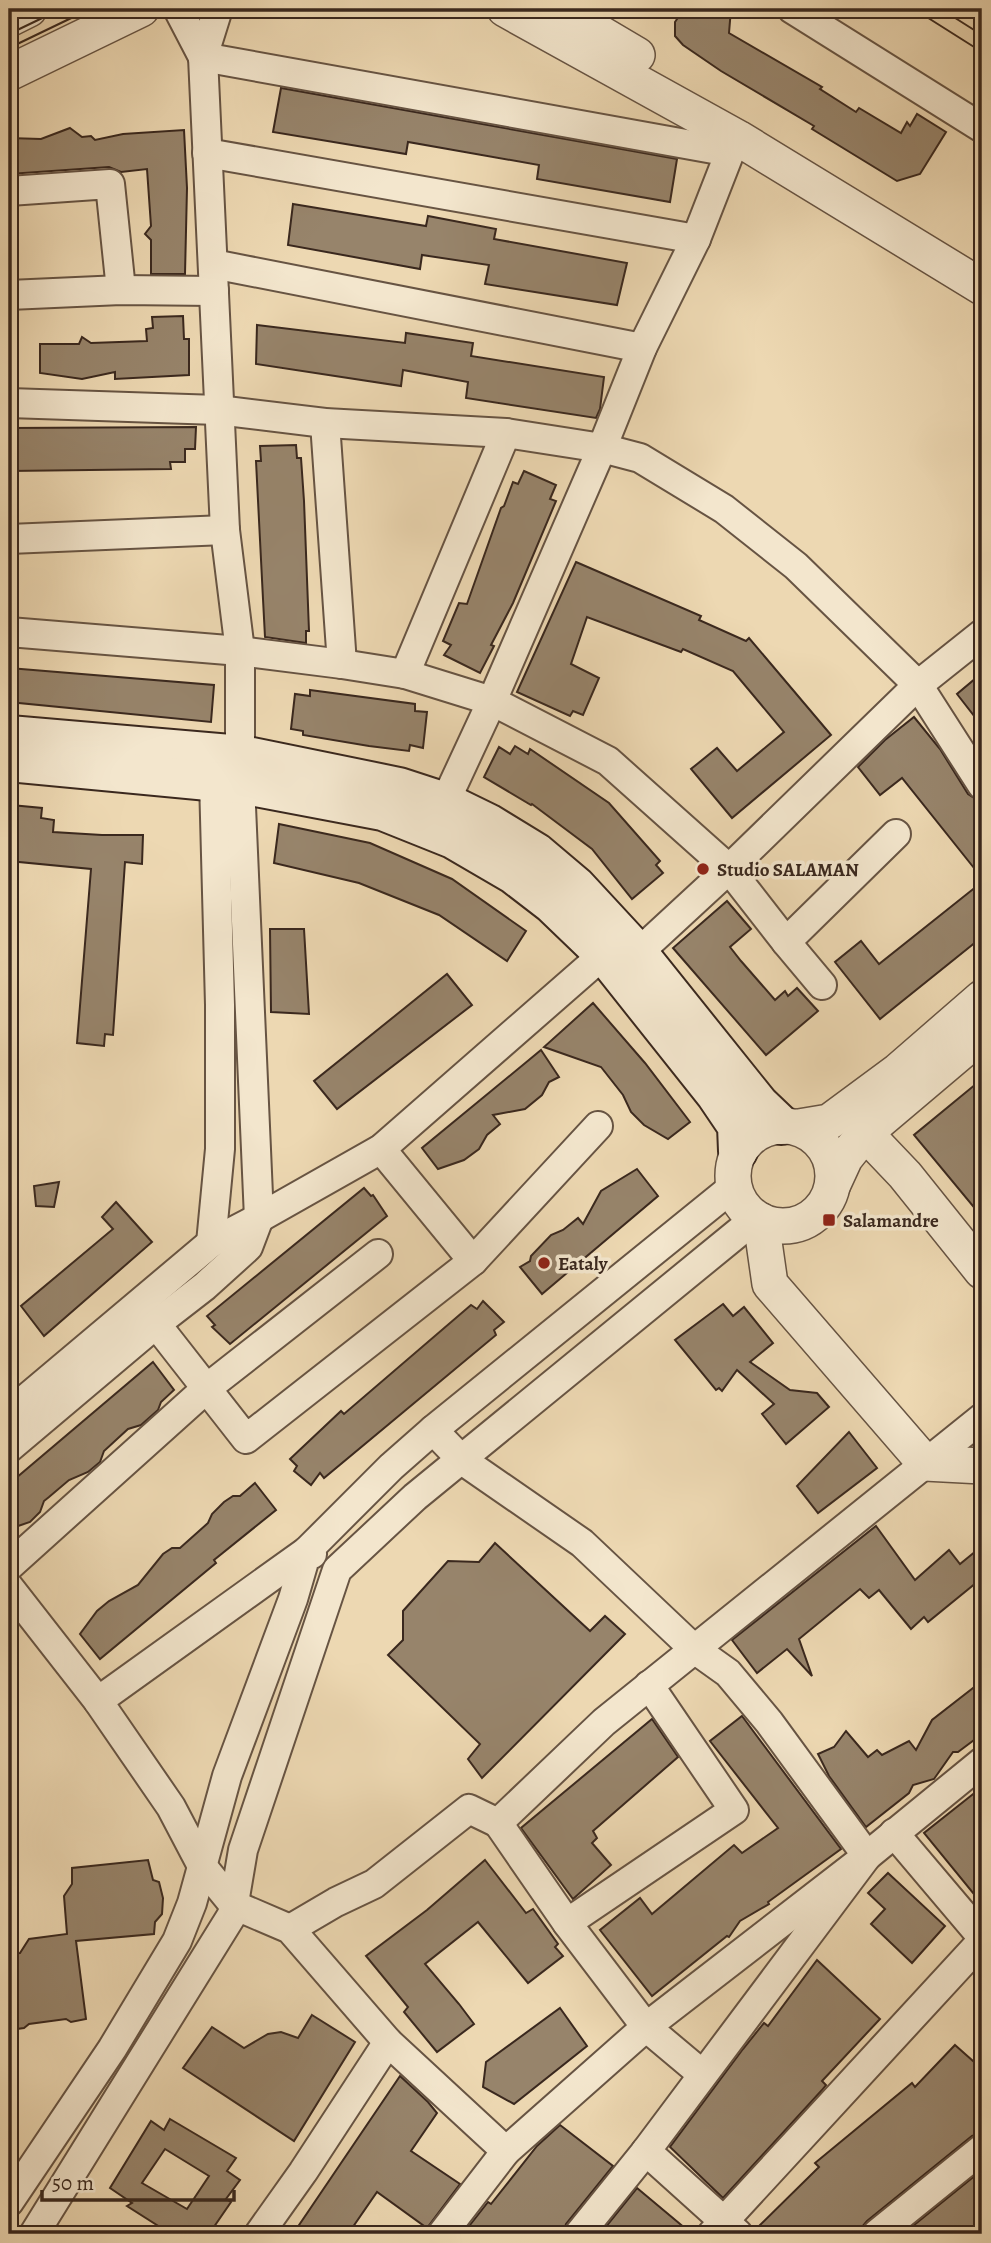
<svg xmlns="http://www.w3.org/2000/svg" width="991" height="2243" font-family="Alegreya,serif">
  <rect width="100%" height="100%" fill="#edd8b2"/>
  <filter id="stains"><feTurbulence type="fractalNoise" baseFrequency=".00286" numOctaves="4"/><feColorMatrix values="0 0 0 0 .2 0 0 0 0 .09 0 0 0 0 .02 0 0 0 .5 -.17"/></filter>
  <radialGradient id="worn" r=".72"><stop offset=".6" stop-color="#630" stop-opacity="0"/><stop offset="1" stop-color="#630" stop-opacity=".3"/></radialGradient>
  <g fill="#97846b" stroke="#3a281e" stroke-width="2" fill-rule="evenodd">
    <polygon points="684,9 731,9 729,33 822,87 820,89 856,112 859,108 901,133 907,122 910,126 917,114 946,132 920,174 897,181 812,129 814,126 721,71 683,45 675,36 675,22"/>
    <polygon points="281,88 677,159 670,202 537,179 539,165 408,142 406,154 273,132"/>
    <polygon points="70,128 82,137 91,136 95,140 123,134 184,130 187,188 185,274 151,274 151,240 145,234 151,226 147,169 121,172 109,167 9,174 9,138 41,139"/>
    <polygon points="293,204 426,226 428,216 496,229 494,239 627,263 617,305 485,284 489,265 422,255 420,269 288,245"/>
    <polygon points="183,316 184,339 189,339 189,375 115,379 115,372 82,379 40,373 40,344 79,344 82,337 91,343 147,341 146,329 153,328 152,317"/>
    <polygon points="257,325 405,343 406,333 473,343 471,356 604,377 600,409 596,418 466,398 468,382 403,370 401,386 256,364"/>
    <polygon points="196,427 195,449 185,449 185,462 170,462 171,469 9,471 9,428"/>
    <polygon points="296,445 297,458 301,458 304,501 309,631 306,631 306,643 265,637 263,599 256,461 261,461 260,446"/>
    <polygon points="524,471 556,485 550,499 556,501 513,603 491,645 494,646 480,673 444,655 451,645 443,641 459,603 467,604 501,508 504,506 513,482 518,484"/>
    <polygon points="576,562 701,616 699,620 746,641 749,638 831,735 732,818 691,769 717,748 737,771 784,732 733,671 683,649 681,652 587,617 571,664 599,678 583,715 573,711 570,716 517,692"/>
    <polygon points="9,668 214,685 211,722 9,702"/>
    <polygon points="982,673 982,726 957,694"/>
    <polygon points="310,690 415,704 415,711 427,712 423,748 410,745 409,751 369,746 303,735 303,731 291,729 295,694 310,696"/>
    <polygon points="914,717 940,749 968,794 982,803 982,878 902,778 880,795 858,767 885,740"/>
    <polygon points="515,746 528,754 530,749 609,803 660,861 656,865 663,873 632,899 592,849 532,804 531,805 484,777 499,747 510,754"/>
    <polygon points="11,805 42,808 41,818 54,820 53,832 102,835 143,835 142,864 125,862 113,1035 105,1034 104,1046 77,1043 91,869 9,861 9,817"/>
    <polygon points="279,824 370,843 452,879 526,931 507,961 439,915 359,883 274,863"/>
    <polygon points="982,882 982,937 880,1019 835,962 861,941 879,964"/>
    <polygon points="727,901 751,929 730,947 741,961 775,1000 785,991 788,996 797,988 818,1011 766,1055 673,948"/>
    <polygon points="270,929 304,929 309,1014 271,1012"/>
    <polygon points="447,974 472,1005 337,1109 314,1081"/>
    <polygon points="593,1003 645,1063 690,1122 668,1139 644,1125 631,1112 623,1095 601,1067 544,1047"/>
    <polygon points="541,1050 559,1077 549,1082 542,1095 525,1109 493,1115 500,1124 487,1135 479,1149 464,1160 438,1169 422,1148"/>
    <polygon points="982,1079 982,1135 974,1142 982,1152 982,1217 914,1135"/>
    <polygon points="637,1169 658,1196 542,1294 520,1267 530,1261 531,1256 551,1235 563,1230 578,1218 583,1224 601,1191"/>
    <polygon points="59,1182 54,1207 36,1206 34,1186"/>
    <polygon points="364,1188 371,1196 373,1195 387,1216 230,1344 212,1327 215,1325 207,1316"/>
    <polygon points="116,1202 152,1242 44,1336 21,1306 113,1229 102,1217"/>
    <polygon points="483,1301 504,1322 494,1330 496,1335 324,1478 320,1473 311,1485 294,1471 297,1466 290,1459 341,1411 344,1414 471,1305 477,1309"/>
    <polygon points="723,1304 733,1316 744,1307 773,1343 750,1362 790,1390 817,1393 829,1407 786,1444 762,1414 774,1404 737,1370 722,1391 719,1388 716,1390 675,1340"/>
    <polygon points="153,1362 174,1390 161,1402 158,1410 141,1425 128,1429 104,1451 100,1462 88,1472 69,1480 49,1497 44,1501 40,1512 30,1522 9,1529 9,1484"/>
    <polygon points="849,1432 877,1468 818,1513 797,1486"/>
    <polygon points="255,1483 276,1510 214,1560 216,1563 100,1659 80,1634 97,1611 109,1601 138,1585 163,1554 172,1548 180,1548 208,1523 212,1514 224,1502 233,1496 240,1496"/>
    <polygon points="876,1526 915,1580 949,1550 960,1564 982,1546 982,1578 928,1622 924,1617 911,1629 879,1590 869,1598 860,1589 799,1639 812,1676 787,1649 757,1673 732,1640"/>
    <polygon points="495,1543 590,1631 605,1616 625,1634 482,1778 468,1759 480,1744 388,1655 403,1640 403,1611 448,1561 479,1562"/>
    <polygon points="982,1681 982,1734 958,1752 953,1752 934,1779 913,1785 909,1793 866,1827 829,1776 818,1754 834,1747 846,1731 868,1757 877,1750 882,1755 909,1741 916,1750 932,1720"/>
    <polygon points="742,1716 841,1849 768,1902 769,1904 740,1921 729,1937 727,1936 652,1996 600,1930 640,1898 652,1914 734,1845 742,1853 778,1828 710,1741"/>
    <polygon points="652,1719 678,1757 593,1831 597,1838 592,1843 611,1865 573,1899 521,1828"/>
    <polygon points="982,1787 982,1904 924,1833"/>
    <polygon points="148,1860 153,1880 159,1882 163,1898 162,1914 155,1922 154,1934 76,1941 86,2019 71,2022 66,2019 29,2024 24,2028 9,2030 9,1954 20,1953 29,1939 67,1934 64,1896 72,1884 72,1868"/>
    <polygon points="485,1860 526,1913 533,1909 558,1944 555,1947 563,1956 528,1983 478,1922 425,1964 459,2004 474,2024 437,2052 404,2012 408,2007 366,1956 427,1910"/>
    <polygon points="888,1873 945,1926 912,1963 871,1924 885,1909 868,1893"/>
    <polygon points="817,1960 880,2019 822,2081 826,2085 822,2090 723,2198 670,2147 743,2049 764,2023 768,2026"/>
    <polygon points="560,2008 587,2046 514,2104 483,2087 486,2062"/>
    <polygon points="312,2015 355,2042 294,2141 183,2068 212,2027 244,2048 268,2034 281,2032 298,2038"/>
    <polygon points="955,2045 982,2069 982,2133 972,2136 867,2221 862,2227 861,2234 754,2234 754,2231 819,2167 815,2163 912,2083 915,2087"/>
    <polygon points="400,2076 428,2102 437,2113 411,2151 460,2184 427,2228 377,2192 348,2234 293,2234"/>
    <path d="M170,2119L236,2158L227,2171L240,2180L226,2199L231,2202L209,2234H171L127,2206L132,2203L110,2188L151,2121L164,2130ZM165,2149L209,2176L187,2209L142,2183Z"/>
    <polygon points="560,2125 613,2166 566,2224 563,2234 463,2234 488,2202 491,2204 537,2146"/>
    <polygon points="982,2170 982,2234 903,2234"/>
    <polygon points="637,2188 692,2234 600,2234"/>
  </g>
  <g fill="none" stroke-linecap="round" stroke-linejoin="round">
    <defs>
      <g id="minor">
        <polyline points="178,9 203,57"/>
        <polyline points="792,9 982,128"/>
        <polyline points="203,57 730,152"/>
        <polyline points="207,153 696,239"/>
        <polyline points="9,191 110,184 121,290"/>
        <polyline points="213,264 642,348"/>
        <polyline points="9,295 121,290 214,291"/>
        <polyline points="9,403 218,410 325,423 506,433 602,448 640,458 724,509 796,566 918,685 982,785"/>
        <polyline points="325,423 342,664"/>
        <polyline points="9,539 225,530"/>
        <polyline points="9,632 240,651 342,664 405,674 492,701 608,761 729,869 786,942 822,985"/>
        <polyline points="405,674 506,433"/>
        <polyline points="445,802 492,701 602,448 642,348 696,239 730,152 738,138"/>
        <polyline points="786,942 896,834"/>
        <polyline points="638,953 729,869 918,685 982,634"/>
        <polyline points="381,1149 473,1261"/>
        <polyline points="211,1243 220,1149 220,1005 214,780"/>
        <polyline points="156,1324 246,1439 473,1261 598,1126"/>
        <polyline points="9,1413 211,1243 259,1218 381,1149 604,954"/>
        <polyline points="433,1430 462,1460 582,1543 693,1648 728,1673 769,1722 867,1856 646,2151 579,2234"/>
        <polyline points="9,1448 156,1324 205,1286 248,1247 259,1218 240,784 240,651 225,530 203,57 218,9"/>
        <polyline points="9,1566 207,1388 378,1254"/>
        <polyline points="9,1587 98,1701 171,1807 202,1866 234,1905 290,1929 388,2042 506,2151 442,2234"/>
        <polyline points="98,1701 307,1551 391,1467 433,1430 733,1187"/>
        <polyline points="498,1823 567,1923 646,2027 702,2074"/>
        <polyline points="894,1833 982,1937"/>
        <polyline points="567,1923 734,1810 649,1685"/>
        <polyline points="290,1929 336,1902 374,1884 469,1809 498,1823 604,1722 982,1418"/>
        <polyline points="506,2151 646,2027 867,1856 982,1762"/>
        <polyline points="646,2151 738,2234"/>
        <polyline points="9,2202 112,2049 177,1941 192,1903 227,1776 293,1599 307,1551 312,1554"/>
        <polyline points="34,2234 232,1915 243,1850 337,1570 415,1497 756,1218"/>
        <polyline points="259,2234 303,2172 388,2042"/>
        <polyline points="712,2234 982,1941"/>
        <polyline points="877,2234 982,2149"/>
      </g>
      <g id="tertiary">
        <polyline points="505,9 738,138 982,287"/>
        <polyline points="559,9 637,55"/>
        <polyline points="9,19 29,9"/>
        <polyline points="9,73 141,9"/>
        <circle cx="783" cy="1176" r="50"/>
        <polyline points="799,1127 829,1122 898,1071 982,998"/>
        <polyline points="865,1133 905,1175 982,1271"/>
        <polyline points="833,1184 845,1158 865,1133 982,1034"/>
        <polyline points="761,1221 770,1284 925,1463 982,1466"/>
      </g>
      <g id="secondary">
        <polyline points="9,735 242,755 399,787 445,802 488,823 537,853 576,886 638,953 759,1104 781,1125"/>
        <polyline points="9,762 240,784 383,811 453,839 513,874 552,904 604,954 716,1095 737,1126 738,1151"/>
      </g>
    </defs>
    <use href="#minor" stroke="#675443" stroke-width="32"/>
    <use href="#tertiary" stroke="#675443" stroke-width="38"/>
    <use href="#secondary" stroke="#3a281e" stroke-width="42"/>
    <use href="#minor" stroke="#f3e6cd" stroke-width="28"/>
    <use href="#tertiary" stroke="#f3e6cd" stroke-width="35"/>
    <use href="#secondary" stroke="#f3e6cd" stroke-width="38"/>
    <g stroke="#3a281e" stroke-width="2">
      <polyline points="914,9 982,52"/>
      <polyline points="941,9 982,35"/>
      <polyline points="9,34 61,9"/>
      <polyline points="9,48 90,9"/>
    </g>
  </g>
  <g fill="#8f2418" stroke="#f3e6cd" stroke-width="2.5">
    <circle cx="703" cy="869" r="7"/>
    <rect x="822" y="1213" width="14" height="14" rx="3.5"/>
    <circle cx="544" cy="1263" r="7"/>
  </g>
  <g text-anchor="middle" stroke-width="7" stroke-linejoin="round" paint-order="stroke">
    <g font-size="19" font-weight="bold" fill="#3a281e" stroke="#f3e6cd" text-anchor="start">
      <text x="717" y="876">Studio SALAMAN</text>
      <text x="843" y="1227">Salamandre</text>
      <text x="558" y="1270">Eataly</text>
    </g>
  </g>
  <rect width="991" height="2243" fill="none" stroke="#edd8b2" stroke-width="35"/>
  <rect x="10" y="10" width="970" height="2222" fill="none" stroke="#3a281e" stroke-width="3.5"/>
  <rect x="18" y="18" width="956" height="2208" fill="none" stroke="#3a281e" stroke-width="2"/>
  <path d="M42 2190v10h192v-10" fill="none" stroke="#3a281e" stroke-width="3.5"/>
  <text x="52" y="2190" font-size="21" fill="#3a281e" stroke="#f3e6cd" stroke-width="5" paint-order="stroke">50 m</text>
  <rect width="100%" height="100%" filter="url(#stains)"/>
  <rect width="100%" height="100%" fill="url(#worn)"/>
</svg>
